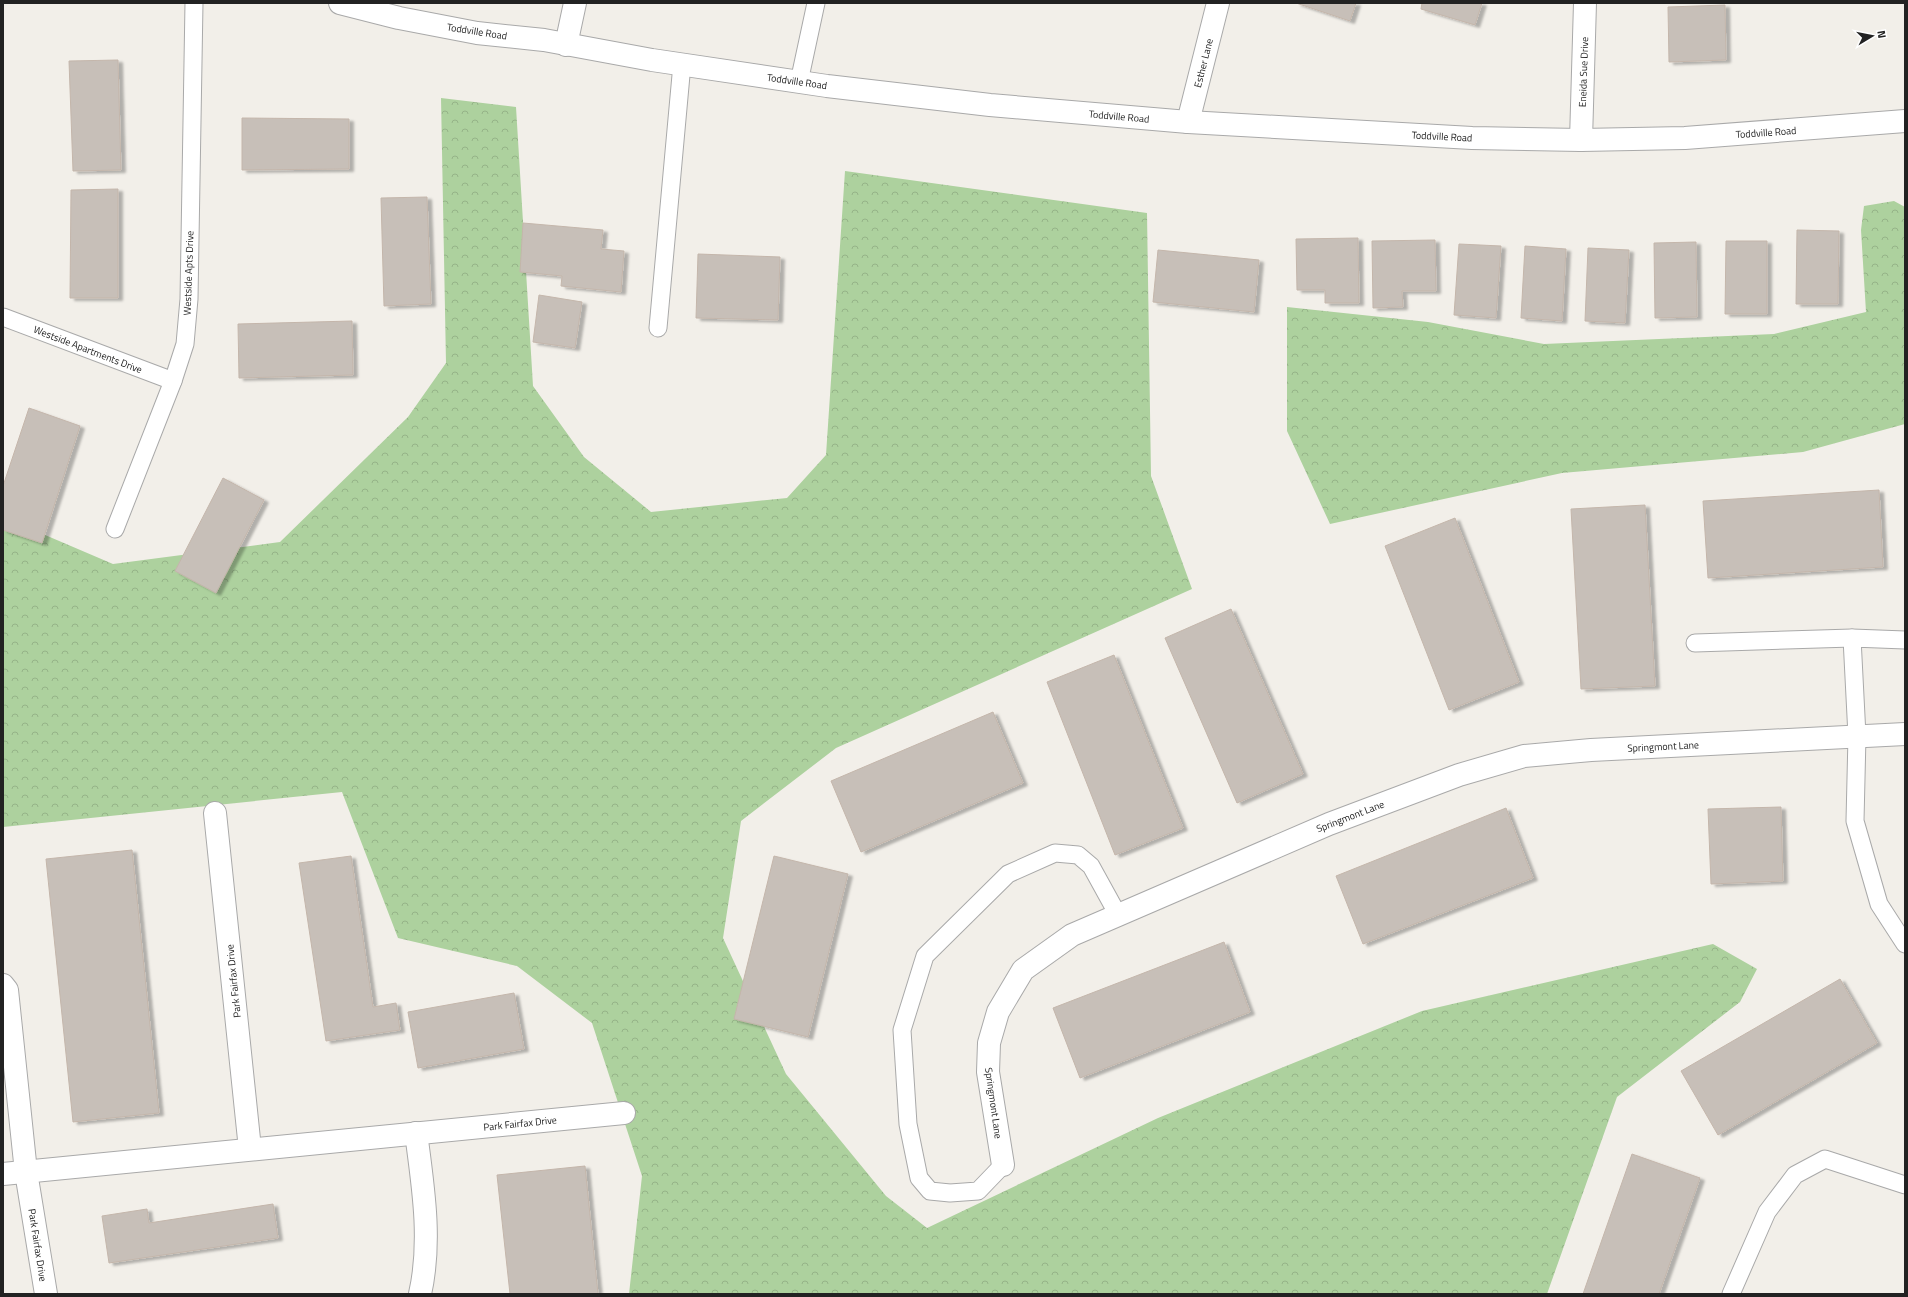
<svg xmlns="http://www.w3.org/2000/svg" width="1908" height="1297" font-family="'Titillium Web',sans-serif">
  <defs>
    <pattern id="forest-crowns" width="20" height="18" patternUnits="userSpaceOnUse"><rect width="20" height="18" fill="#add19e"/><path d="M2 6a3 3 0 1 1 6 0M12 15a3 3 0 1 1 6 0" fill="none" stroke="#95b388"/></pattern>
    <filter id="shadow"><feDropShadow dx="4.5" dy="2.5" stdDeviation="1" flood-color="#0004"/></filter>
  </defs>
  <rect width="100%" height="100%" fill="#f2efe9"/>
  <g fill="url(#forest-crowns)">
    <polygon points="441,98 516,107 533,386 584,457 651,512 787,498 826,455 845,171 1147,213 1151,476 1192,589 836,748 741,821 723,938 786,1074 886,1196 927,1228 1158,1118 1422,1011 1713,944 1757,969 1740,1002 1617,1097 1547,1294 629,1294 642,1176 592,1023 517,966 398,938 342,792 3,827 3,517 113,564 280,542 408,417 446,363"/>
    <polygon points="1894,201 1905,207 1905,424 1803,452 1562,473 1330,524 1287,431 1287,307 1428,322 1544,344 1774,334 1866,312 1861,230 1864,206"/>
  </g>
  <g fill="#c7bfb8" stroke="#c4b6ab" filter="url(#shadow)">
    <polygon points="1296,3 1356,3 1350,21"/>
    <polygon points="1422,3 1482,3 1475,25 1421,9"/>
    <polygon points="1725,5 1726,60 1669,62 1668,7"/>
    <polygon points="118,60 121,170 73,171 69,61"/>
    <polygon points="242,118 349,119 349,169 242,170"/>
    <polygon points="118,189 118,298 70,298 71,190"/>
    <polygon points="427,197 431,304 384,306 381,198"/>
    <polygon points="523,223 603,230 601,249 624,251 621,292 561,286 562,276 520,272"/>
    <polygon points="1797,230 1839,231 1838,304 1796,304"/>
    <polygon points="1358,238 1359,303 1325,303 1325,290 1297,290 1296,239"/>
    <polygon points="1435,240 1436,291 1402,291 1403,307 1373,308 1372,241"/>
    <polygon points="1726,241 1767,241 1767,314 1725,314"/>
    <polygon points="1696,242 1697,317 1655,318 1654,243"/>
    <polygon points="1459,244 1501,246 1496,318 1454,315"/>
    <polygon points="1525,246 1566,249 1562,321 1521,318"/>
    <polygon points="1588,248 1629,250 1625,323 1585,321"/>
    <polygon points="1158,250 1259,260 1254,312 1153,302"/>
    <polygon points="698,254 780,257 778,320 696,318"/>
    <polygon points="539,295 582,302 575,348 533,342"/>
    <polygon points="352,321 353,375 239,378 238,324"/>
    <polygon points="29,408 80,426 42,543 3,530 3,486"/>
    <polygon points="223,478 264,500 216,593 175,571"/>
    <polygon points="1879,490 1883,567 1708,578 1703,501"/>
    <polygon points="1645,505 1655,686 1581,689 1571,509"/>
    <polygon points="1455,518 1519,682 1449,710 1385,546"/>
    <polygon points="1231,609 1303,774 1237,803 1165,638"/>
    <polygon points="1114,655 1183,828 1115,855 1047,682"/>
    <polygon points="993,712 1023,783 861,852 831,781"/>
    <polygon points="1781,807 1783,881 1711,884 1708,809"/>
    <polygon points="1506,808 1533,878 1363,944 1336,876"/>
    <polygon points="132,850 159,1113 73,1122 46,859"/>
    <polygon points="351,856 373,1007 396,1003 400,1030 326,1041 299,863"/>
    <polygon points="774,856 848,874 808,1037 734,1019"/>
    <polygon points="1224,942 1250,1012 1080,1078 1053,1008"/>
    <polygon points="1840,979 1877,1043 1718,1135 1681,1071"/>
    <polygon points="514,993 524,1049 418,1068 408,1012"/>
    <polygon points="1632,1154 1700,1178 1659,1294 1583,1294"/>
    <polygon points="585,1166 598,1294 510,1294 497,1175"/>
    <polygon points="273,1204 278,1238 109,1263 102,1216 147,1209 149,1223"/>
  </g>
  <g fill="none" stroke-linecap="round" stroke-linejoin="round">
    <defs>
      <g id="service">
        <polyline points="799,82 816,3"/>
        <polyline points="3,317 173,381"/>
        <polyline points="658,328 682,64"/>
        <polyline points="115,529 173,381 185,344 189,299 194,3"/>
        <polyline points="1905,640 1852,638 1857,736 1855,821 1879,904 1905,944"/>
        <polyline points="1695,643 1852,638"/>
        <polyline points="1003,1165 978,1191 950,1193 930,1191 919,1178 908,1124 902,1030 925,956 1008,874 1055,853 1078,855 1091,866 1118,915"/>
        <polyline points="1731,1294 1767,1212 1795,1175 1825,1159 1905,1185"/>
      </g>
      <g id="minor">
        <polyline points="566,45 575,3"/>
        <polyline points="1188,122 1218,3"/>
        <polyline points="1581,140 1585,3"/>
        <polyline points="215,813 250,1149"/>
        <polyline points="3,985 7,990 26,1172 46,1294"/>
        <path d="M416,1133C423,1186 432,1241 420,1294"/>
        <polyline points="1003,1165 988,1072 989,1043 998,1012 1023,970 1072,935 1329,824 1459,775 1524,756 1591,750 1905,734"/>
        <polyline points="3,1174 624,1113"/>
      </g>
      <polyline id="tertiary" points="340,3 399,18 477,33 544,40 652,60 827,86 990,105 1188,122 1472,138 1581,140 1685,138 1905,121"/>
    </defs>
    <use href="#service" stroke="#a9a9a9" stroke-width="19"/>
    <use href="#minor" stroke="#a9a9a9" stroke-width="24"/>
    <use href="#tertiary" stroke="#a9a9a9" stroke-width="24"/>
    <use href="#service" stroke="#fff" stroke-width="17"/>
    <use href="#minor" stroke="#fff" stroke-width="22"/>
    <use href="#tertiary" stroke="#fff" stroke-width="22"/>
  </g>
  <g text-anchor="middle" stroke-width="3" stroke-linejoin="round" paint-order="stroke">
    <g font-size="10" fill="#222" stroke="#fff">
      <text transform="translate(477 31) rotate(9)" y="4">Toddville Road</text>
      <text transform="translate(1203 63) rotate(-76)" y="4">Esther Lane</text>
      <text transform="translate(1583 72) rotate(-88)" y="4">Eneida Sue Drive</text>
      <text transform="translate(797 81) rotate(8)" y="4">Toddville Road</text>
      <text transform="translate(1119 116) rotate(5)" y="4">Toddville Road</text>
      <text transform="translate(1766 132) rotate(-4)" y="4">Toddville Road</text>
      <text transform="translate(1442 136) rotate(3)" y="4">Toddville Road</text>
      <text transform="translate(188 273) rotate(-88)" y="4">Westside Apts Drive</text>
      <text transform="translate(88 349) rotate(21)" y="4">Westside Apartments Drive</text>
      <text transform="translate(1663 746) rotate(-3)" y="4">Springmont Lane</text>
      <text transform="translate(1350 816) rotate(-21)" y="4">Springmont Lane</text>
      <text transform="translate(233 981) rotate(-96)" y="4">Park Fairfax Drive</text>
      <text transform="translate(994 1103) rotate(82)" y="4">Springmont Lane</text>
      <text transform="translate(520 1123) rotate(-6)" y="4">Park Fairfax Drive</text>
      <text transform="translate(38 1245) rotate(81)" y="4">Park Fairfax Drive</text>
    </g>
  </g>
  <rect width="1908" height="1297" fill="none" stroke="#222222" stroke-width="8"/>
  <g transform="translate(1872 36) rotate(80)" stroke="#ffffff" stroke-width="3" paint-order="stroke">
  <path d="M0-3L7 15L0 10L-7 15Z" fill="#222222"/>
  <text y="-6" font-size="11" font-weight="bold" text-anchor="middle" fill="#222222">N</text>
  </g>
</svg>
